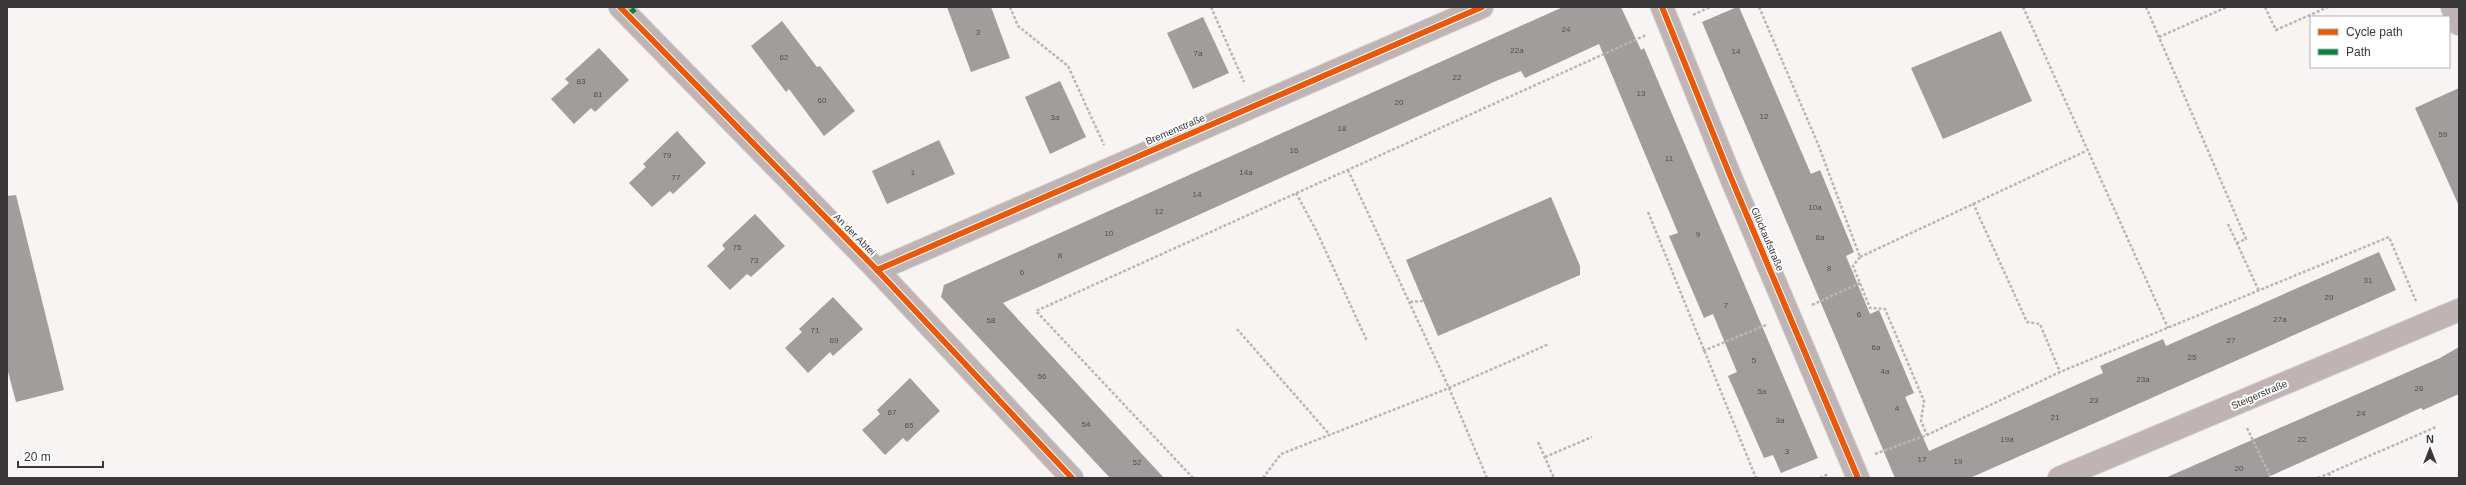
<svg xmlns="http://www.w3.org/2000/svg" width="2466" height="485" font-family="Helvetica,sans-serif">
  <rect width="100%" height="100%" fill="#f9f4f4"/>
  <g fill="#a09d9d">
    <polygon points="947,7 991,7 1010,58 971,72"/>
    <polygon points="1563,7 1621,7 1641,50 1644,48 1818,458 1781,473 1773,455 1764,458 1728,376 1737,372 1713,314 1704,318 1669,236 1678,233 1599,44 1525,78 1521,71 1496,81 1003,303 1164,478 1110,478 941,297 944,285"/>
    <polygon points="1737,7 1739,7 1811,174 1820,170 1854,252 1846,256 1870,314 1879,310 1914,393 1905,397 1929,451 2103,373 2100,366 2163,339 2166,346 2379,252 2396,290 1970,478 1895,478 1702,22"/>
    <polygon points="1203,17 1229,73 1193,89 1167,33"/>
    <polygon points="782,21 817,67 820,66 855,111 824,136 789,89 786,92 751,46"/>
    <polygon points="2001,31 2032,101 1943,139 1911,68"/>
    <polygon points="599,48 629,80 595,112 591,108 574,124 551,99 569,83 565,79"/>
    <polygon points="1060,81 1086,137 1050,154 1025,97"/>
    <polygon points="2459,88 2459,206 2415,108"/>
    <polygon points="677,131 706,163 673,194 670,191 652,207 629,183 646,167 643,164"/>
    <polygon points="939,140 955,174 887,204 872,171"/>
    <polygon points="16,195 64,390 16,402 7,368 7,196"/>
    <polygon points="1551,197 1580,266 1580,275 1438,336 1406,260"/>
    <polygon points="755,214 785,246 751,277 747,274 730,290 707,266 725,249 722,245"/>
    <polygon points="833,297 863,329 833,356 830,352 808,373 785,348 802,332 799,329"/>
    <polygon points="2459,347 2459,394 2423,410 2421,408 2266,478 2165,478 2440,358"/>
    <polygon points="910,378 940,411 907,442 903,438 885,455 862,430 880,414 877,410"/>
  </g>
  <g fill="none" stroke-linecap="round" stroke-linejoin="round">
    <defs>
      <g id="minor">
        <polyline points="620,7 877,270 1072,478"/>
        <polyline points="1662,7 1731,178 1858,478"/>
        <polyline points="2452,7 2459,24"/>
        <polyline points="877,270 1482,7"/>
        <polyline points="2059,478 2459,310"/>
      </g>
    </defs>
    <use href="#minor" stroke="#d2cfcf" stroke-width="24"/>
    <g stroke="#bdb4b4" stroke-width="2.5" stroke-dasharray="3 2" stroke-linecap="butt">
      <polyline points="1010,7 1018,26 1068,66 1104,145"/>
      <polyline points="1211,7 1244,82"/>
      <polyline points="1759,7 1818,144 1860,257 1853,266 1870,308 1885,309 1924,401 1921,421 1927,435"/>
      <polyline points="2023,7 2168,328"/>
      <polyline points="2146,7 2246,239 2237,243"/>
      <polyline points="2265,7 2276,30 2328,7"/>
      <polyline points="1693,15 1710,7"/>
      <polyline points="2159,37 2227,7"/>
      <polyline points="1348,170 1449,388 1487,478"/>
      <polyline points="1296,193 1316,230 1367,341"/>
      <polyline points="1973,203 2027,322 2040,324 2060,372"/>
      <polyline points="1648,212 1756,478"/>
      <polyline points="2228,224 2259,291"/>
      <polyline points="1860,257 2086,151"/>
      <polyline points="1410,302 1423,301"/>
      <polyline points="1812,305 1860,283"/>
      <polyline points="1237,329 1330,435"/>
      <polyline points="1703,351 1766,325"/>
      <polyline points="2247,428 2271,478"/>
      <polyline points="1538,442 1554,478"/>
      <polyline points="1875,454 1927,435 2060,372 2389,237 2416,301"/>
      <polyline points="1545,457 1592,437"/>
      <polyline points="2329,473 2331,478"/>
      <polyline points="1193,478 1036,311 1646,35"/>
      <polyline points="1263,478 1281,454 1449,388 1549,344"/>
      <polyline points="1820,478 1828,474"/>
      <polyline points="2318,478 2436,427"/>
    </g>
    <use href="#minor" stroke="#bfb3b3" stroke-width="22"/>
    <polyline stroke="#00873e" stroke-width="5" stroke-dasharray="10 5" stroke-linecap="butt" points="627,15 638,7"/>
    <defs>
      <g id="cycleway">
        <polyline points="620,7 877,270 1072,478"/>
        <polyline points="1662,7 1731,178 1858,478"/>
        <polyline points="877,270 1482,7"/>
      </g>
    </defs>
    <use href="#cycleway" stroke="#fff" stroke-width="8"/>
    <use href="#cycleway" stroke="#e8590c" stroke-width="6"/>
  </g>
  <g text-anchor="middle" stroke-width="4" stroke-linejoin="round" paint-order="stroke">
    <g font-size="8" fill="#535050">
      <text x="1566" y="32">24</text>
      <text x="978" y="35">3</text>
      <text x="1517" y="53">22a</text>
      <text x="1736" y="54">14</text>
      <text x="1198" y="56">7a</text>
      <text x="784" y="60">62</text>
      <text x="1457" y="80">22</text>
      <text x="581" y="84">83</text>
      <text x="1641" y="96">13</text>
      <text x="598" y="97">81</text>
      <text x="822" y="103">60</text>
      <text x="1399" y="105">20</text>
      <text x="1764" y="119">12</text>
      <text x="1055" y="120">3a</text>
      <text x="1342" y="131">18</text>
      <text x="2443" y="137">59</text>
      <text x="1294" y="153">16</text>
      <text x="667" y="158">79</text>
      <text x="1669" y="161">11</text>
      <text x="913" y="175">1</text>
      <text x="1246" y="175">14a</text>
      <text x="676" y="180">77</text>
      <text x="1197" y="197">14</text>
      <text x="1815" y="210">10a</text>
      <text x="1159" y="214">12</text>
      <text x="1109" y="236">10</text>
      <text x="1698" y="237">9</text>
      <text x="1820" y="240">8a</text>
      <text x="737" y="250">75</text>
      <text x="1060" y="258">8</text>
      <text x="754" y="263">73</text>
      <text x="1829" y="271">8</text>
      <text x="1022" y="275">6</text>
      <text x="2368" y="283">31</text>
      <text x="2329" y="300">29</text>
      <text x="1726" y="308">7</text>
      <text x="1859" y="317">6</text>
      <text x="2280" y="322">27a</text>
      <text x="991" y="323">58</text>
      <text x="815" y="333">71</text>
      <text x="834" y="343">69</text>
      <text x="2231" y="343">27</text>
      <text x="1876" y="350">6a</text>
      <text x="2192" y="360">25</text>
      <text x="1754" y="363">5</text>
      <text x="1885" y="374">4a</text>
      <text x="1042" y="379">56</text>
      <text x="2143" y="382">23a</text>
      <text x="2419" y="391">26</text>
      <text x="1762" y="394">5a</text>
      <text x="2094" y="403">23</text>
      <text x="1897" y="411">4</text>
      <text x="892" y="415">67</text>
      <text x="2361" y="416">24</text>
      <text x="2055" y="420">21</text>
      <text x="1780" y="423">3a</text>
      <text x="1086" y="427">54</text>
      <text x="909" y="428">65</text>
      <text x="2007" y="442">19a</text>
      <text x="2302" y="442">22</text>
      <text x="1787" y="454">3</text>
      <text x="1922" y="462">17</text>
      <text x="1958" y="464">19</text>
      <text x="1137" y="465">52</text>
      <text x="2239" y="471">20</text>
    </g>
    <g font-size="10" fill="#393737" stroke="#fff">
      <text transform="translate(1175 129) rotate(-23)" y="4">Bremenstraße</text>
      <text transform="translate(855 234) rotate(45)" y="4">An der Abtei</text>
      <text transform="translate(1768 239) rotate(67)" y="4">Glückaufstraße</text>
      <text transform="translate(2259 394) rotate(-23)" y="4">Steigerstraße</text>
    </g>
  </g>
  <rect width="2466" height="485" fill="none" stroke="#393737" stroke-width="16"/>
  <rect x="2310" y="16" width="140" height="52" fill="#ffffff" stroke="#b0afaf"/>
  <rect x="2318" y="29" width="20" height="6" fill="#e8590c" stroke="#b0afaf"/>
  <text x="2346" y="36" font-size="12" fill="#393737">Cycle path</text>
  <rect x="2318" y="49" width="20" height="6" fill="#00873e" stroke="#b0afaf"/>
  <text x="2346" y="56" font-size="12" fill="#393737">Path</text>
  <g transform="translate(2430 449)" stroke="#ffffff" stroke-width="3" paint-order="stroke">
  <path d="M0-3L7 15L0 10L-7 15Z" fill="#393737"/>
  <text y="-6" font-size="11" font-weight="bold" text-anchor="middle" fill="#393737">N</text>
  </g>
  <path d="M18 461v6h85v-6" fill="none" stroke="#393737" stroke-width="2"/>
  <text x="24" y="461" font-size="12" fill="#393737" stroke="#ffffff" stroke-width="3" paint-order="stroke">20 m</text>
</svg>
